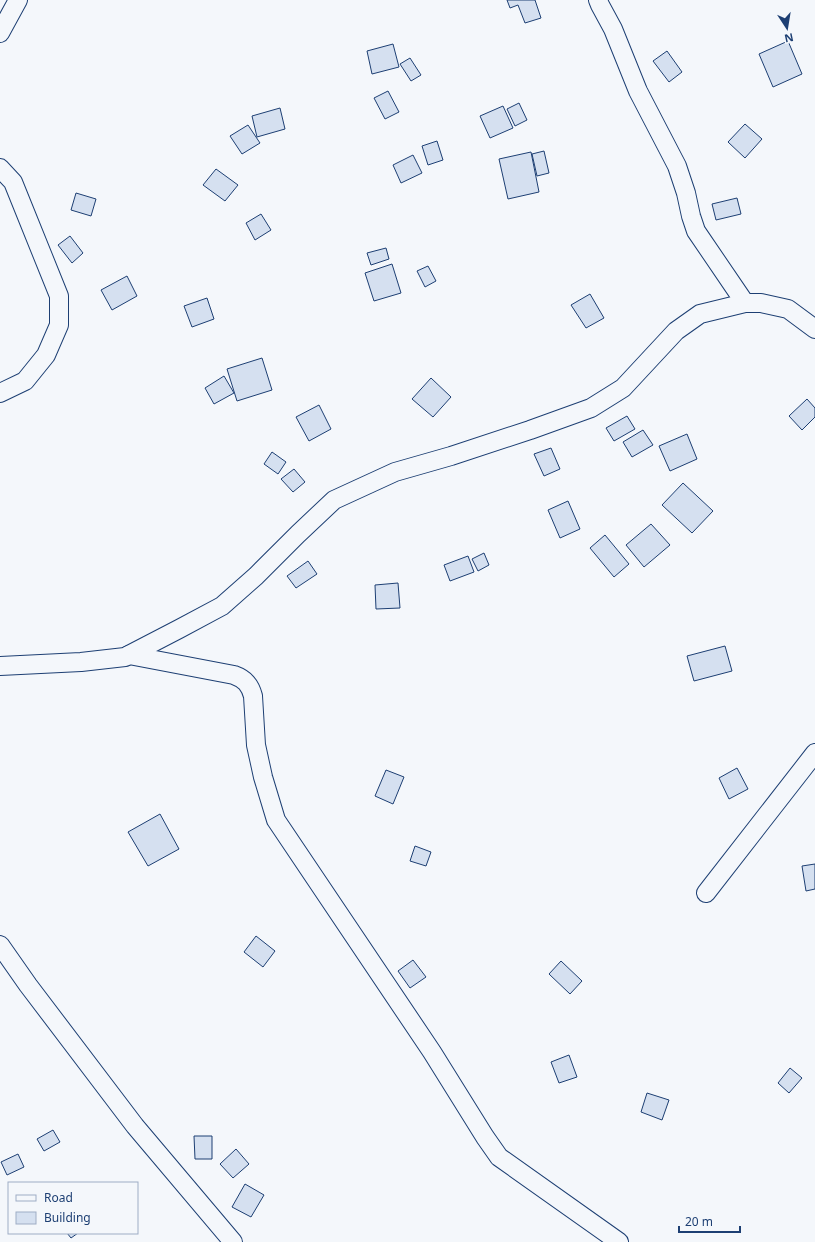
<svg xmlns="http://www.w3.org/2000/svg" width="815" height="1242" font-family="'Noto Sans',sans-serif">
  <rect width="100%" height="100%" fill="#f4f7fb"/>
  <g fill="#d5e0f0" stroke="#1d3f73">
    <polygon points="507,0 535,0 541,18 525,23 518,5 510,8"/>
    <polygon points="788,41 802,74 773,87 759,54"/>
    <polygon points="393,44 399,67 372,74 367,51"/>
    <polygon points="667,51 682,72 669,82 653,61"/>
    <polygon points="410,58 421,75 411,81 400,64"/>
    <polygon points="388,91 399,112 385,119 374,98"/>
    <polygon points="519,103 527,120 515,126 507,109"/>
    <polygon points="503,106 513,128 490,138 480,116"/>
    <polygon points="280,108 285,129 257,137 252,116"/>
    <polygon points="745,124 762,139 745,158 728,142"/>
    <polygon points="248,125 260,143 242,154 230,136"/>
    <polygon points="437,141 443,160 428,165 422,146"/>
    <polygon points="544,151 549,173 537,176 532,154"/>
    <polygon points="531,152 539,192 508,199 499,159"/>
    <polygon points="413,155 422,173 401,183 393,165"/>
    <polygon points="216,169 238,185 225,201 203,185"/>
    <polygon points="76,193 96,199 91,216 71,210"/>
    <polygon points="737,198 741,214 716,220 712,204"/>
    <polygon points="261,214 271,230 255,240 246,223"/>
    <polygon points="70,236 83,253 72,263 58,245"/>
    <polygon points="386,248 389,259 371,265 367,253"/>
    <polygon points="392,264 401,293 374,301 365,273"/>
    <polygon points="428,266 436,281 425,287 417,271"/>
    <polygon points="127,276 137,296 112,310 101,290"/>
    <polygon points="590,294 604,318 586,328 571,305"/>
    <polygon points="207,298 214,319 192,327 184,306"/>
    <polygon points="262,358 272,390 237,401 227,369"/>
    <polygon points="224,376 234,393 214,404 205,388"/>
    <polygon points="431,378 451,397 433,417 412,399"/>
    <polygon points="807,399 815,408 815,417 802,430 789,416"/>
    <polygon points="319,405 331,429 309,441 296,417"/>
    <polygon points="627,416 635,429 614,441 606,428"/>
    <polygon points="643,430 653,445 632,457 623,442"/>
    <polygon points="687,434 697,459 670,471 659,446"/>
    <polygon points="551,448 560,469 544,476 534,454"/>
    <polygon points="272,452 286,462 278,474 264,464"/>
    <polygon points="294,469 305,482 293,492 281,479"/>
    <polygon points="683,483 713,511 692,533 662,505"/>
    <polygon points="568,501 580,529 560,538 548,510"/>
    <polygon points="651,524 670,545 644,567 626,545"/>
    <polygon points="605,535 629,564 614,577 590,548"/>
    <polygon points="484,553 489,565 478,571 472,559"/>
    <polygon points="468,556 474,572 450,581 444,565"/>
    <polygon points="308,561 317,574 296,588 287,576"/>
    <polygon points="398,583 400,608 376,609 375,585"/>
    <polygon points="725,646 732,671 694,681 687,656"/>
    <polygon points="737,768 748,789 729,799 719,778"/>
    <polygon points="386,770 404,777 393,804 375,796"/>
    <polygon points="160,814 179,849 148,866 128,832"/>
    <polygon points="415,846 431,852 426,866 410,861"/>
    <polygon points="815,864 815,889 806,891 802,866"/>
    <polygon points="256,936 275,951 263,967 244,952"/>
    <polygon points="413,960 426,977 410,988 398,971"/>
    <polygon points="561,961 582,981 570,994 549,974"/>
    <polygon points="569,1055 577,1077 559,1083 551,1062"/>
    <polygon points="790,1068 802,1078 789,1093 778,1083"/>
    <polygon points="647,1093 669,1100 662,1120 641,1112"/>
    <polygon points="53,1130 60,1142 44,1151 37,1139"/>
    <polygon points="194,1136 212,1136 212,1159 195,1159"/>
    <polygon points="236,1149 249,1164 233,1178 220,1164"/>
    <polygon points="18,1154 24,1167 7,1175 1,1162"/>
    <polygon points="245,1184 264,1195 251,1217 232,1207"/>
    <polygon points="67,1233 78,1233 71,1238"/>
  </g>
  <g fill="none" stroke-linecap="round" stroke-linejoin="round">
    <defs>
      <g id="minor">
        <polyline points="598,0 600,5 613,29 638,91 677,166 686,193 691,216 696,231 745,303"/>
        <polyline points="0,33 18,0"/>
        <polyline points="0,168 13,182 59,296 59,325 46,355 25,381 0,393"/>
        <path d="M129,655L234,675C245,679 250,685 253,696L256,745L263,777L276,820L432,1052L485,1137L499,1157L619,1242"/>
        <polyline points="0,666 81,662 125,657 179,629 222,606 256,576 298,534 334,500 395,472 451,456 530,430 591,408 623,388 676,331 700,314 745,303 761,303 788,309 815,329"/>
        <polyline points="706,893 815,753"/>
        <polyline points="0,945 28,985 135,1126 233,1242"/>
      </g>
    </defs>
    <use href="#minor" stroke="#1d3f73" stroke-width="20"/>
    <use href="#minor" stroke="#f4f7fb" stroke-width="18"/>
  </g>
  <rect x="8" y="1182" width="130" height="52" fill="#f4f7fb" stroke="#9eadc5"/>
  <rect x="16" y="1195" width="20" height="6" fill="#f4f7fb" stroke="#9eadc5"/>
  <text x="44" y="1202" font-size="12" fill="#1d3f73">Road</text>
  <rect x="16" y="1212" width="20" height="12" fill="#d5e0f0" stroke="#9eadc5"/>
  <text x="44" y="1222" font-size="12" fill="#1d3f73">Building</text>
  <g transform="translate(787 28) rotate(168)" stroke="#f4f7fb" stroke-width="3" paint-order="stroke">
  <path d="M0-3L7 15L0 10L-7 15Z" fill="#1d3f73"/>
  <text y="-6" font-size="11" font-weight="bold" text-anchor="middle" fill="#1d3f73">N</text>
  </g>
  <path d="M679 1226v6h61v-6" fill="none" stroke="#1d3f73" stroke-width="2"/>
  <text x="685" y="1226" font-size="12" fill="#1d3f73" stroke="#f4f7fb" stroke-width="3" paint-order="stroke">20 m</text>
</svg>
